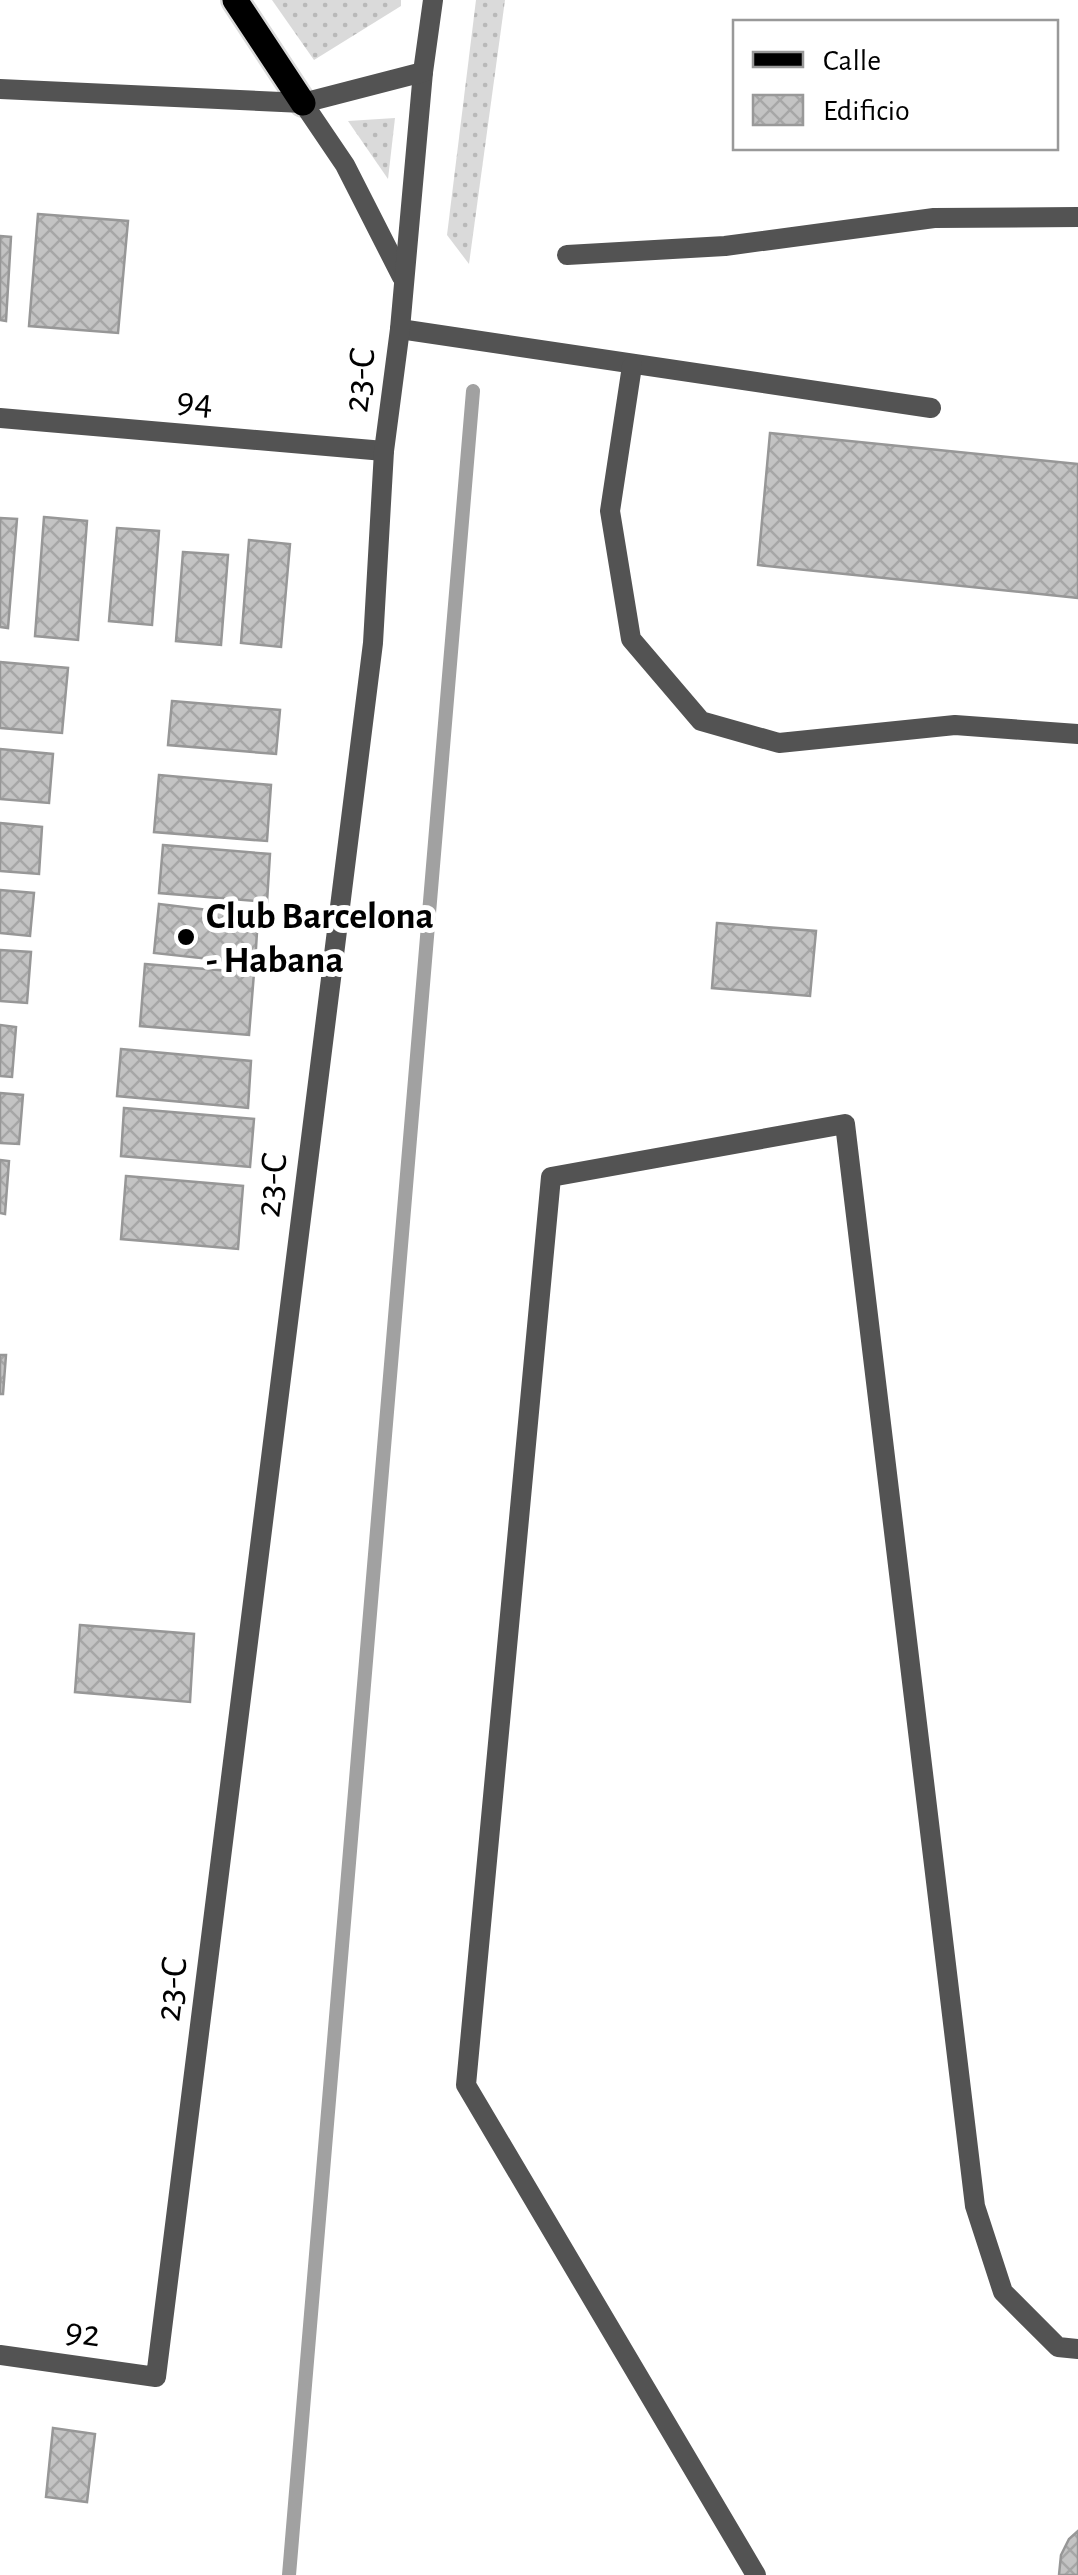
<svg xmlns="http://www.w3.org/2000/svg" width="1078" height="2575" font-family="'Alegreya Sans',sans-serif">
  <defs>
    <pattern id="green-dots" width="8" height="8" patternUnits="userSpaceOnUse" patternTransform="scale(2.5)"><rect width="8" height="8" fill="#dadada"/><path d="M2 2h.1M6 6h.1" fill="none" stroke="#b9b9b9" stroke-width="1.8" stroke-linecap="round"/></pattern>
    <pattern id="building-cross-hatch" width="8" height="8" patternUnits="userSpaceOnUse" patternTransform="scale(2.5)"><rect width="8" height="8" fill="#c3c3c3"/><path d="M0 0l8 8M0 8l8-8" fill="none" stroke="#a6a6a6"/></pattern>
  </defs>
  <rect width="100%" height="100%" fill="#fff"/>
  <g fill="url(#green-dots)">
    <polygon points="272,0 401,0 401,6 314,60"/>
    <polygon points="476,0 505,0 469,264 447,235"/>
    <polygon points="395,118 388,179 348,121"/>
  </g>
  <g fill="none" stroke-linecap="round" stroke-linejoin="round">
    <polyline stroke="#a1a1a1" stroke-width="14" points="289,2575 473,391"/>
  </g>
  <g fill="url(#building-cross-hatch)" stroke="#979797" stroke-width="2.5">
    <polygon points="38,214 128,221 118,333 29,326"/>
    <polygon points="0,236 11,237 6,321 0,320"/>
    <polygon points="770,433 1078,464 1078,598 758,565"/>
    <polygon points="44,517 87,521 78,640 35,636"/>
    <polygon points="0,518 17,519 8,628 0,627"/>
    <polygon points="117,528 159,531 152,625 109,621"/>
    <polygon points="249,540 290,544 281,647 241,643"/>
    <polygon points="183,552 228,555 221,645 176,641"/>
    <polygon points="0,662 68,668 62,733 0,728"/>
    <polygon points="172,701 280,710 276,754 168,745"/>
    <polygon points="0,749 53,754 49,803 0,799"/>
    <polygon points="159,775 271,785 267,841 154,832"/>
    <polygon points="0,823 42,827 39,874 0,871"/>
    <polygon points="163,845 270,854 267,902 159,893"/>
    <polygon points="0,890 34,893 30,936 0,933"/>
    <polygon points="159,904 258,916 255,964 154,953"/>
    <polygon points="717,923 816,931 810,996 712,988"/>
    <polygon points="0,950 31,952 27,1003 0,1001"/>
    <polygon points="145,964 254,973 249,1035 140,1026"/>
    <polygon points="0,1025 16,1027 12,1077 0,1076"/>
    <polygon points="121,1049 251,1061 248,1108 117,1096"/>
    <polygon points="0,1093 23,1095 19,1144 0,1143"/>
    <polygon points="124,1108 254,1119 250,1167 121,1156"/>
    <polygon points="0,1160 9,1161 5,1214 0,1213"/>
    <polygon points="126,1176 243,1186 238,1249 121,1239"/>
    <polygon points="0,1355 6,1355 3,1394 0,1394"/>
    <polygon points="80,1625 194,1634 190,1702 75,1692"/>
    <polygon points="53,2428 95,2434 87,2502 46,2497"/>
    <polygon points="1078,2531 1078,2575 1059,2575 1061,2555 1069,2539"/>
  </g>
  <g fill="none" stroke-linecap="round" stroke-linejoin="round">
    <defs>
      <polyline id="primary" points="235,0 303,103"/>
    </defs>
    <use href="#primary" stroke="#dbdbdb" stroke-width="30"/>
    <g stroke="#535353" stroke-width="20">
      <polyline points="0,89 303,103"/>
      <polyline points="567,255 725,246 934,218 1078,217"/>
      <polyline points="400,329 931,408"/>
      <polyline points="632,366 610,511 631,639 701,721 779,743 955,725 1078,734"/>
      <polyline points="756,2575 466,2085 551,1177 845,1124 975,2206 1003,2292 1058,2347 1078,2349"/>
    </g>
    <g stroke="#535353" stroke-width="20">
      <polyline points="303,103 345,165 402,277"/>
      <polyline points="0,418 384,451"/>
      <polyline points="0,2355 156,2377 373,643 384,451 400,329 423,72"/>
    </g>
    <polyline stroke="#535353" stroke-width="20" points="303,103 423,72 433,0"/>
    <use href="#primary" stroke="#000" stroke-width="25"/>
  </g>
  <circle fill="#000" stroke="#fff" stroke-width="4" cx="186" cy="937" r="10"/>
  <g text-anchor="middle" stroke-width="10" stroke-linejoin="round" paint-order="stroke">
    <g font-size="38" fill="#000" stroke="#fff">
      <text transform="translate(358 380) rotate(-83)" y="13">23-C</text>
      <text transform="translate(195 400) rotate(5)" y="13">94</text>
      <text transform="translate(270 1185) rotate(-83)" y="13">23-C</text>
      <text transform="translate(170 1989) rotate(-83)" y="13">23-C</text>
      <text transform="translate(83 2331) rotate(8)" y="13">92</text>
    </g>
    <g font-size="38" font-weight="bold" fill="#000" stroke="#fff" text-anchor="start">
      <text x="206" y="928">Club Barcelona<tspan x="206" dy="44">- Habana</tspan></text>
    </g>
  </g>
  <rect x="733" y="20" width="325" height="130" fill="#ffffff" stroke="#999999" stroke-width="2.5"/>
  <rect x="753" y="52" width="50" height="15" fill="#000000" stroke="#999999" stroke-width="2.5"/>
  <text x="823" y="70" font-size="30" fill="#000000">Calle</text>
  <rect x="753" y="95" width="50" height="30" fill="url(#building-cross-hatch)" stroke="#999999" stroke-width="2.5"/>
  <text x="823" y="120" font-size="30" fill="#000000">Edificio</text>
</svg>
